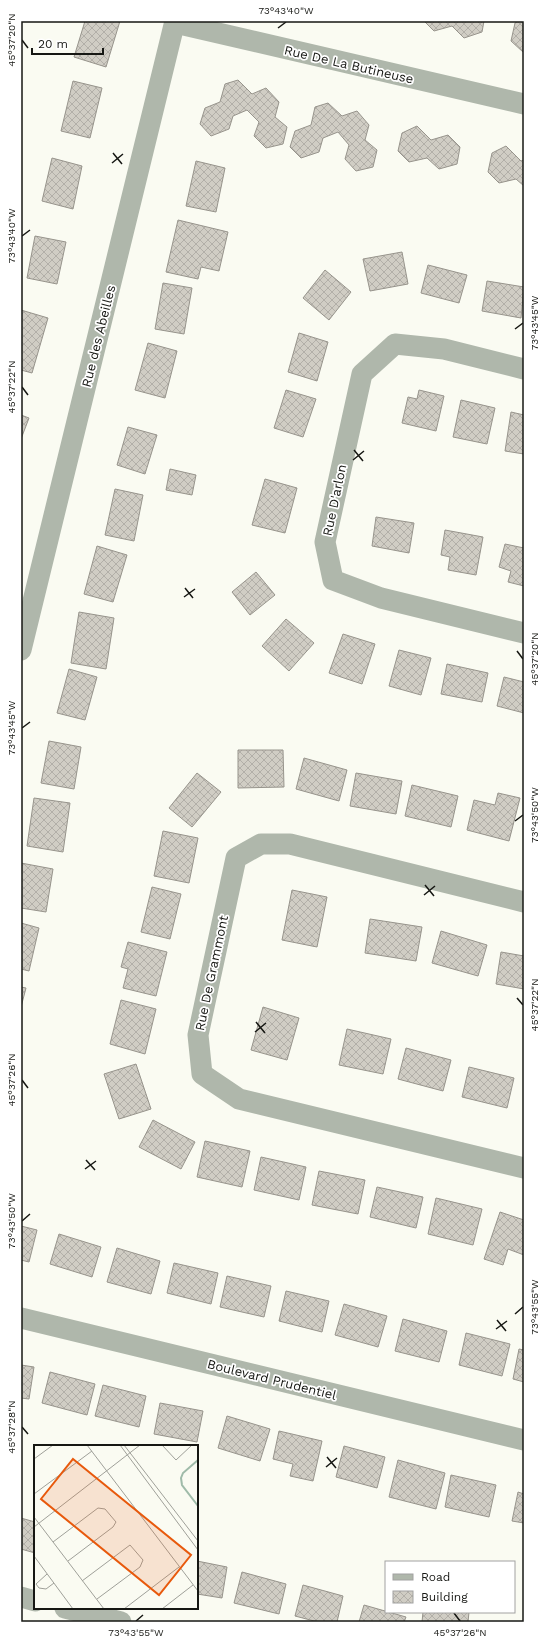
<svg xmlns="http://www.w3.org/2000/svg" width="545" height="1643" font-family="'Work Sans',sans-serif">
  <defs>
    <pattern id="building-cross-hatch" width="8" height="8" patternUnits="userSpaceOnUse"><rect width="8" height="8" fill="#d0cdc4"/><path d="M0 0l8 8M0 8l8-8" fill="none" stroke="#b2afa8"/></pattern>
  </defs>
  <rect width="100%" height="100%" fill="#fafbf2"/>
  <g fill="url(#building-cross-hatch)" stroke="#97948c">
    <polygon points="85,21 120,21 106,67 74,57"/>
    <polygon points="424,21 484,21 482,32 464,38 452,26 434,31"/>
    <polygon points="519,21 524,21 523,52 511,41 515,23"/>
    <polygon points="238,80 252,94 266,88 279,102 275,117 287,127 283,144 266,148 254,136 259,122 247,110 233,116 229,129 211,136 200,124 205,108 220,102 225,84"/>
    <polygon points="73,81 102,88 90,138 61,131"/>
    <polygon points="328,103 342,116 357,111 369,125 365,140 377,150 373,167 356,171 345,159 349,145 338,132 323,138 319,152 301,158 290,147 295,131 311,125 315,107"/>
    <polygon points="417,126 431,140 448,135 460,147 457,164 439,169 427,158 409,162 398,151 402,133"/>
    <polygon points="506,146 521,161 524,160 524,186 516,179 499,183 488,172 492,153"/>
    <polygon points="52,158 82,166 73,209 42,201"/>
    <polygon points="196,161 225,168 216,212 186,206"/>
    <polygon points="178,220 228,232 219,271 201,267 198,279 166,272"/>
    <polygon points="35,236 66,242 57,284 27,278"/>
    <polygon points="402,252 408,284 370,291 363,259"/>
    <polygon points="428,265 467,275 459,303 421,293"/>
    <polygon points="325,270 351,292 329,320 303,298"/>
    <polygon points="487,281 524,287 521,318 482,311"/>
    <polygon points="163,283 192,288 184,334 155,329"/>
    <polygon points="21,310 48,318 32,373 21,370"/>
    <polygon points="299,333 328,342 317,381 288,372"/>
    <polygon points="148,343 177,351 165,398 135,390"/>
    <polygon points="286,390 316,399 303,437 274,428"/>
    <polygon points="419,390 444,396 436,431 402,423 408,397 417,399"/>
    <polygon points="461,400 495,408 487,444 453,437"/>
    <polygon points="511,412 524,415 524,454 505,451"/>
    <polygon points="21,415 29,418 21,439"/>
    <polygon points="128,427 157,435 145,474 117,465"/>
    <polygon points="170,469 196,475 192,495 166,490"/>
    <polygon points="265,479 297,488 285,533 252,525"/>
    <polygon points="115,489 143,495 134,541 105,535"/>
    <polygon points="376,517 414,523 409,553 372,546"/>
    <polygon points="445,530 483,537 476,575 448,570 450,557 441,555"/>
    <polygon points="505,544 524,548 524,586 508,582 511,571 499,567"/>
    <polygon points="97,546 127,555 113,602 84,594"/>
    <polygon points="256,572 275,595 250,615 232,592"/>
    <polygon points="79,612 114,618 106,669 71,663"/>
    <polygon points="286,619 314,643 289,671 262,646"/>
    <polygon points="343,634 375,644 362,684 329,673"/>
    <polygon points="399,650 431,658 421,695 389,686"/>
    <polygon points="447,664 488,673 482,702 441,694"/>
    <polygon points="69,669 97,677 85,720 57,713"/>
    <polygon points="504,677 524,682 524,713 497,706"/>
    <polygon points="49,741 81,747 74,789 41,783"/>
    <polygon points="238,750 283,750 284,787 238,788"/>
    <polygon points="304,758 347,770 339,801 296,789"/>
    <polygon points="197,773 221,792 192,827 169,808"/>
    <polygon points="356,773 402,781 396,814 350,806"/>
    <polygon points="412,785 458,796 451,827 405,816"/>
    <polygon points="498,793 520,798 509,841 467,830 474,800 495,805"/>
    <polygon points="34,798 70,803 63,852 27,846"/>
    <polygon points="163,831 198,838 189,883 154,876"/>
    <polygon points="21,863 53,869 46,912 21,908"/>
    <polygon points="152,887 181,894 170,939 141,932"/>
    <polygon points="292,890 327,897 317,947 282,940"/>
    <polygon points="370,919 422,927 416,961 365,953"/>
    <polygon points="21,923 39,928 29,971 21,969"/>
    <polygon points="441,931 487,945 478,976 432,963"/>
    <polygon points="128,942 167,952 156,996 123,988 128,969 121,967"/>
    <polygon points="501,952 524,956 524,989 496,984"/>
    <polygon points="21,987 26,988 21,1007"/>
    <polygon points="121,1000 156,1009 145,1054 110,1044"/>
    <polygon points="263,1007 299,1018 287,1060 251,1050"/>
    <polygon points="347,1029 391,1039 383,1074 339,1065"/>
    <polygon points="406,1048 451,1060 443,1091 398,1079"/>
    <polygon points="136,1064 151,1109 119,1119 104,1074"/>
    <polygon points="469,1067 514,1078 507,1108 462,1097"/>
    <polygon points="153,1120 195,1142 181,1169 139,1147"/>
    <polygon points="205,1141 250,1151 242,1187 197,1177"/>
    <polygon points="261,1157 306,1167 299,1200 254,1190"/>
    <polygon points="319,1171 365,1180 358,1214 312,1205"/>
    <polygon points="377,1187 423,1197 416,1228 370,1217"/>
    <polygon points="436,1198 482,1209 473,1245 428,1234"/>
    <polygon points="500,1212 524,1220 524,1255 508,1249 503,1265 484,1259"/>
    <polygon points="21,1226 37,1230 29,1262 21,1260"/>
    <polygon points="59,1234 101,1247 92,1277 50,1264"/>
    <polygon points="117,1248 160,1261 151,1294 107,1282"/>
    <polygon points="174,1263 218,1273 211,1304 167,1293"/>
    <polygon points="227,1276 271,1286 264,1317 220,1307"/>
    <polygon points="286,1291 329,1301 322,1332 279,1321"/>
    <polygon points="344,1304 387,1316 378,1347 335,1335"/>
    <polygon points="403,1319 447,1331 439,1362 395,1351"/>
    <polygon points="466,1333 510,1344 502,1376 459,1365"/>
    <polygon points="519,1349 524,1350 524,1382 513,1379"/>
    <polygon points="21,1365 34,1367 29,1399 21,1398"/>
    <polygon points="50,1372 95,1384 87,1415 42,1403"/>
    <polygon points="103,1385 146,1396 139,1427 95,1416"/>
    <polygon points="160,1403 203,1411 197,1442 154,1434"/>
    <polygon points="227,1416 270,1429 260,1461 218,1448"/>
    <polygon points="279,1431 322,1441 313,1481 290,1476 293,1464 273,1459"/>
    <polygon points="344,1446 385,1457 377,1488 336,1477"/>
    <polygon points="398,1460 445,1473 436,1509 389,1497"/>
    <polygon points="451,1475 496,1485 489,1517 445,1507"/>
    <polygon points="518,1492 524,1494 524,1523 512,1521"/>
    <polygon points="21,1518 35,1522 35,1553 21,1549"/>
    <polygon points="197,1561 227,1567 222,1598 197,1594"/>
    <polygon points="242,1572 286,1584 279,1614 234,1603"/>
    <polygon points="303,1585 343,1596 337,1622 318,1622 295,1616"/>
    <polygon points="364,1605 406,1617 404,1622 359,1622"/>
    <polygon points="423,1612 469,1612 468,1622 422,1622"/>
  </g>
  <g fill="none" stroke-linecap="round" stroke-linejoin="round">
    <g stroke="#afb7ab" stroke-width="21">
      <polyline points="175,23 524,104"/>
      <polyline points="524,369 444,349 395,344 362,374 325,542 333,580 381,598 524,633"/>
      <polyline points="21,650 175,21"/>
      <polyline points="524,902 290,844 261,844 236,858 198,1035 202,1074 239,1099 524,1168"/>
      <polyline points="21,1318 524,1440"/>
      <polyline points="21,1597 35,1601"/>
      <polyline points="65,1608 121,1622"/>
    </g>
  </g>
  <path fill="none" stroke="#161713" stroke-width="1.5" d="M278,28L286,22M22,40L28,48M113,153L122,164M112,163L123,154M22,236L30,230M515,329L523,323M22,387L28,395M354,450L363,461M353,460L364,451M185,588L193,598M184,597L195,589M517,651L523,659M22,728L30,722M515,821L523,815M425,885L434,896M424,895L435,886M517,998L523,1005M256,1022L265,1033M255,1032L266,1023M22,1080L28,1088M86,1160L95,1170M85,1169L96,1161M22,1221L30,1214M515,1314L523,1307M497,1320L506,1331M496,1329L507,1321M22,1427L28,1434M327,1457L336,1468M326,1467L337,1458M454,1613L460,1621M136,1621L143,1615"/>
  <g text-anchor="middle" stroke-width="3.5" stroke-linejoin="round" paint-order="stroke">
    <g font-size="13" fill="#161713" stroke="#fff">
      <text transform="translate(349 64) rotate(13)" y="5">Rue De La Butineuse</text>
      <text transform="translate(98 336) rotate(-76)" y="5">Rue des Abeilles</text>
      <text transform="translate(334 500) rotate(-78)" y="5">Rue D'arlon</text>
      <text transform="translate(211 973) rotate(-78)" y="5">Rue De Grammont</text>
      <text transform="translate(272 1379) rotate(14)" y="5">Boulevard Prudentiel</text>
    </g>
  </g>
  <g transform="translate(34 1445)">
    <rect width="164" height="164" fill="#fafbf2"/>
    <path fill="none" stroke="#9fbba9" stroke-width="2" d="M164,15L149,28L147,33L148,40L164,61"/>
    <path fill="none" stroke="#9fa099" stroke-width="1" d="M53,0L164,146M86,0L164,105M90,0L164,96M128,0L142,15L158,0M0,14L19,0M0,49L58,6M0,72L70,164M0,82L106,0M19,97L64,63L71,64L82,77L79,82L34,116M0,111L39,164M13,129L2,139L5,143L12,144L20,138M48,136L96,100L109,115L106,122L63,154M90,164L145,122M128,164L159,140"/>
    <path fill="#e8590c" fill-opacity="0.15" stroke="#e8590c" stroke-width="2" d="M39,14L157,110L125,150L7,54Z"/>
    <rect width="164" height="164" fill="none" stroke="#161713" stroke-width="2"/>
  </g>
  <rect width="545" height="1643" fill="none" stroke="#ffffff" stroke-width="44"/>
  <rect x="385" y="1561" width="130" height="52" fill="#ffffff" stroke="#a2a2a1"/>
  <rect x="393" y="1574" width="20" height="6" fill="#afb7ab" stroke="#a2a2a1"/>
  <text x="421" y="1581" font-size="12" fill="#161713">Road</text>
  <rect x="393" y="1591" width="20" height="12" fill="url(#building-cross-hatch)" stroke="#a2a2a1"/>
  <text x="421" y="1601" font-size="12" fill="#161713">Building</text>
  <path d="M32 48v6h71v-6" fill="none" stroke="#161713" stroke-width="2"/>
  <text x="38" y="48" font-size="12" fill="#161713" stroke="#ffffff" stroke-width="3" paint-order="stroke">20 m</text>
  <rect x="22" y="22" width="501" height="1599" fill="none" stroke="#161713" stroke-width="1.5"/>
  <g font-size="10" text-anchor="middle" fill="#161713">
    <text x="286" y="14">73°43'40"W</text>
    <text transform="translate(11 40) rotate(-90)" y="4">45°37'20"N</text>
    <text transform="translate(11 236) rotate(-90)" y="4">73°43'40"W</text>
    <text transform="translate(534 323) rotate(-90)" y="4">73°43'45"W</text>
    <text transform="translate(11 387) rotate(-90)" y="4">45°37'22"N</text>
    <text transform="translate(534 659) rotate(-90)" y="4">45°37'20"N</text>
    <text transform="translate(11 728) rotate(-90)" y="4">73°43'45"W</text>
    <text transform="translate(534 815) rotate(-90)" y="4">73°43'50"W</text>
    <text transform="translate(534 1005) rotate(-90)" y="4">45°37'22"N</text>
    <text transform="translate(11 1080) rotate(-90)" y="4">45°37'26"N</text>
    <text transform="translate(11 1221) rotate(-90)" y="4">73°43'50"W</text>
    <text transform="translate(534 1307) rotate(-90)" y="4">73°43'55"W</text>
    <text transform="translate(11 1427) rotate(-90)" y="4">45°37'28"N</text>
    <text x="136" y="1636">73°43'55"W</text>
    <text x="460" y="1636">45°37'26"N</text>
  </g>
</svg>
